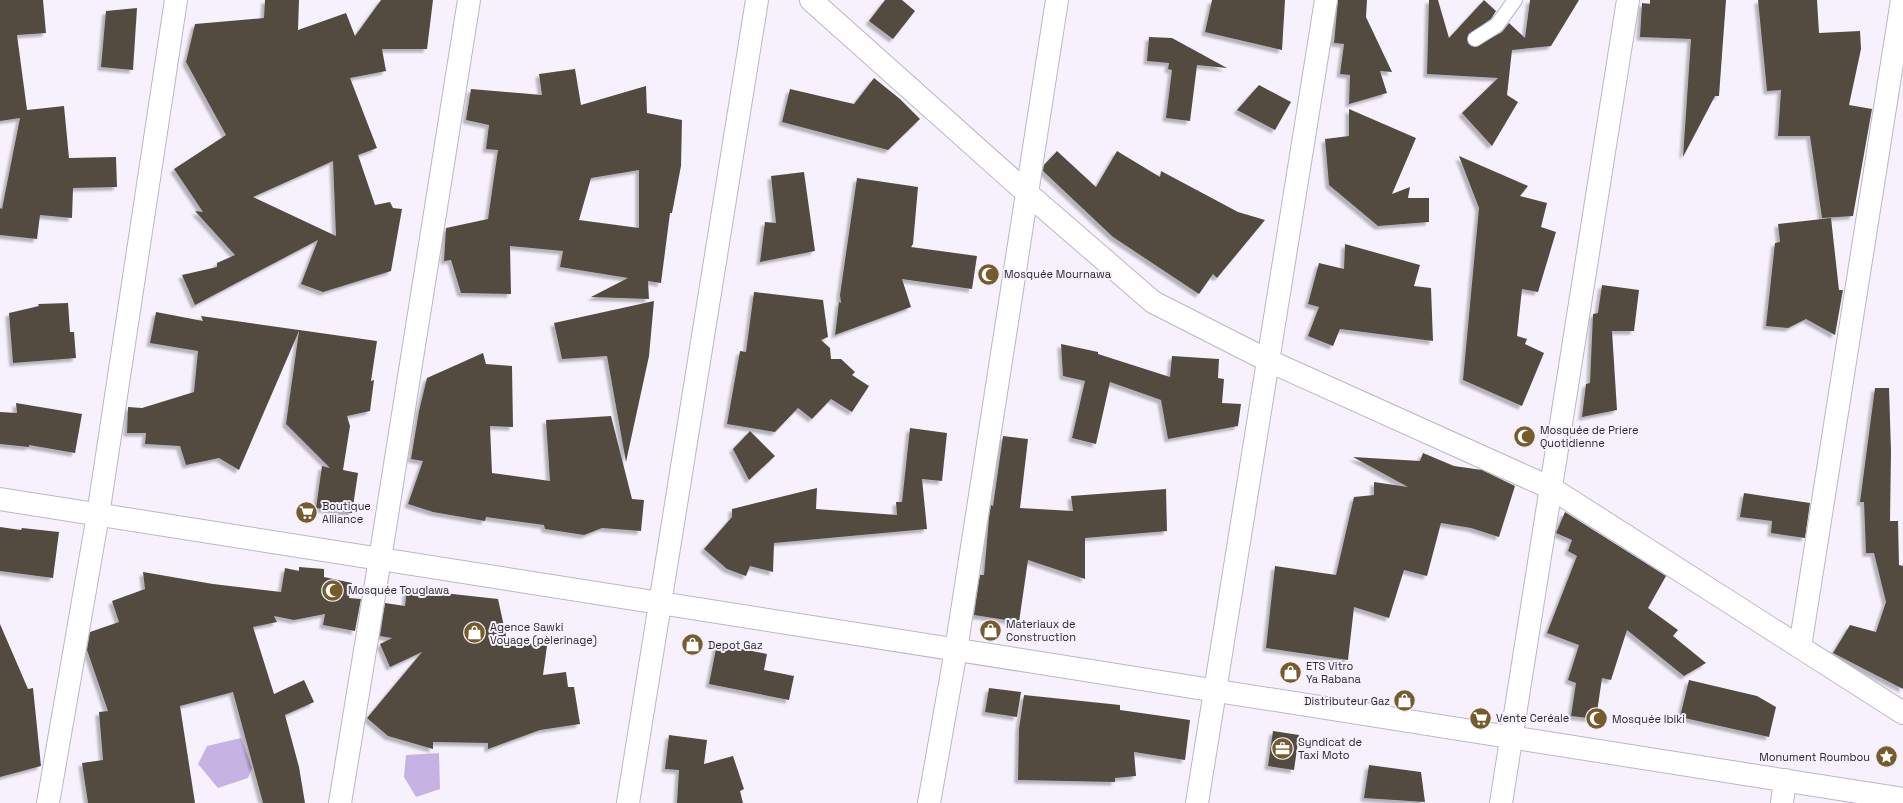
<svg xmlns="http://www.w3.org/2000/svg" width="1903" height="803" font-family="'Space Grotesk',sans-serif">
  <defs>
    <filter id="shadow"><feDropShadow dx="-3.5" dy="3.5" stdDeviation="1" flood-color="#0004"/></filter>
  </defs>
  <rect width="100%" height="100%" fill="#f6f1fd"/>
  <g fill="#c7b2e4">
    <polygon points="241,738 252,768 248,778 218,788 198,764 207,746"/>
    <polygon points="439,753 440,789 416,797 404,777 406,755"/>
  </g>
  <g fill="#534c40" fill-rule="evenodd" filter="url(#shadow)">
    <polygon points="0,0 43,0 46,33 17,35 27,110 64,106 69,158 116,157 117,187 73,188 72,218 40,215 37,239 0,235 0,208 2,209 20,118 0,121"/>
    <path d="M265,0H299L298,30L346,13L355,36L381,0H433L427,49H382L386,71L350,78L377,148L358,155L375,205L390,202L393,208L402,209L391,271L323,292L301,284L318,240L195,305L182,275L217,267V263L235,255L195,211L203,212L174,169L226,135L186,62L195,24L264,18ZM333,161L336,236L253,197Z"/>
    <polygon points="885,0 902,0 915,11 893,39 869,21"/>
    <polygon points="1212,0 1285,0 1282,50 1205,32"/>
    <polygon points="1338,0 1367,0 1366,17 1392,72 1380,71 1387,93 1349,104 1350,75 1340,74 1344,44 1334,43"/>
    <polygon points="1429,0 1438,0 1449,38 1484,0 1496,11 1491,19 1468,35 1468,43 1475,47 1502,32 1509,23 1525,38 1530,0 1579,0 1551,46 1512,50 1507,95 1518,102 1492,146 1462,113 1498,78 1427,74"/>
    <polygon points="1650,0 1726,0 1719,96 1715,96 1683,157 1691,39 1640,37 1642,3 1650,4"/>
    <polygon points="1758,0 1817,0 1819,33 1860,31 1861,49 1849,105 1872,109 1853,216 1822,218 1810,136 1778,136 1781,90 1767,91"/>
    <polygon points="137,8 133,70 101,67 106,11"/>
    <polygon points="1149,37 1172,38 1227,68 1197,65 1190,121 1166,118 1172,70 1168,69 1169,63 1147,61"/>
    <path d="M575,69L581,105L646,86L647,113L682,120L681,166L672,213H670L661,283L648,281L649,299L591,297L628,278L560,267L563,251L510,246L511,294L461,293L451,260L444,261L446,228L488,219L498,150L486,149L489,125L466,120L471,89L542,95L539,74ZM639,170V228L579,220L591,178Z"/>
    <polygon points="874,78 900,99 920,119 888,150 782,122 790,89 854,104"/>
    <polygon points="1259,85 1291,102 1275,130 1237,110"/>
    <polygon points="1349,109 1416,138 1392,194 1410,187 1408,198 1429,198 1429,222 1378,226 1329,185 1325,139 1349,136"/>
    <polygon points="1057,151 1096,187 1117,151 1160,177 1161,171 1238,212 1265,220 1217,278 1213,274 1199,294 1113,237 1043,171 1044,165"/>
    <polygon points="1459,156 1528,186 1520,196 1547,203 1541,227 1556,232 1538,292 1522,289 1517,336 1527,339 1525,344 1544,353 1522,406 1463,380 1479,208"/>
    <polygon points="804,172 815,251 760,262 765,222 776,223 771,176"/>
    <polygon points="857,178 918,187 913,244 911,247 977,256 972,289 902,279 911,307 835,335 839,302 841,303 840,295"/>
    <polygon points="1831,218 1839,290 1843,290 1835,335 1806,319 1788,328 1766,326 1775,243 1780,242 1778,224"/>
    <polygon points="1345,244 1420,265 1414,286 1431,288 1433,341 1340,329 1333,346 1308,336 1319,307 1308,304 1319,263 1344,269"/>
    <polygon points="1602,285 1639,290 1634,331 1612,331 1617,410 1582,417 1586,384 1590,383 1593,314 1598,313"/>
    <polygon points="754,292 823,300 828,337 821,340 830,348 831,359 841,359 855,372 852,375 869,386 852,412 831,399 812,419 798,408 775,432 727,424 740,351 746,352"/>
    <polygon points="654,301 649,356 626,462 607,356 562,359 554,323"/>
    <polygon points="68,303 70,332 74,332 76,358 13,363 9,313 39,306 38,304"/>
    <polygon points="156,312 203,321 201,316 377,341 371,381 374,380 370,411 347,416 350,426 343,470 358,473 352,513 316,508 322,466 330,468 286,424 299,331 239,470 219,458 186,465 180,446 145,444 146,433 127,433 128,407 142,408 194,392 198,351 150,343"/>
    <polygon points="1061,344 1098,352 1098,354 1170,377 1172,356 1219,359 1218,378 1224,379 1222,403 1241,404 1238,426 1168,439 1161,400 1110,382 1096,444 1072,438 1085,381 1063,376"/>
    <polygon points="483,353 486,364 512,366 513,427 490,426 492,473 550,481 546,420 611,416 632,499 644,500 641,531 602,528 584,535 545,529 544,525 486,517 485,521 433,512 408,504 423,461 411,459 419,411 427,378"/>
    <polygon points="1875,388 1889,388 1891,451 1890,521 1898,521 1899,565 1903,566 1903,689 1833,653 1850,625 1876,632 1886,602 1874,553 1866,553 1864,502 1860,502"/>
    <polygon points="16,403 82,414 75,453 29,445 29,447 0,444 0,412 17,413"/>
    <polygon points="910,428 947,433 942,481 922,479 927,529 774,543 773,572 750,566 746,576 727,569 704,549 732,517 732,509 817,488 816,509 897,515 896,502 902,502"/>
    <polygon points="750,431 775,456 749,480 733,449"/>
    <polygon points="1003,436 1028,439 1020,508 1073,511 1071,496 1166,489 1167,531 1085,538 1085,579 1028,560 1019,622 974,615 980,575 984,575 989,518 991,505 993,506"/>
    <polygon points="1423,453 1454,466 1482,470 1515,486 1499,537 1471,528 1441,523 1427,576 1404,570 1389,618 1354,607 1348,660 1266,648 1275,566 1336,575 1354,497 1374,495 1374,482 1408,487 1353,457 1420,461"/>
    <polygon points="1744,493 1810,503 1805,538 1771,533 1772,521 1740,517"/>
    <polygon points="1565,512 1666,576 1648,608 1678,630 1673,636 1706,663 1684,676 1627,630 1611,680 1602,678 1596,719 1571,716 1576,683 1568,680 1579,645 1547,633 1577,556 1568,551 1572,540 1556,533"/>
    <polygon points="0,527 21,530 22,528 59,532 53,578 0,571"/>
    <polygon points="299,567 324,569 324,577 352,583 349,598 361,599 355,631 323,625 325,614 294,620 274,616 277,622 253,627 274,694 304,680 314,702 285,715 299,767 305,803 263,803 233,692 180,706 195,803 88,803 82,763 103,760 99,712 108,711 87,650 90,632 119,622 112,601 145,589 143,572 213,584 281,592 285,568 299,571"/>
    <polygon points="407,589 498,599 507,640 547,646 543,675 566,672 568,687 574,687 580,724 540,730 488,749 488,743 433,742 433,749 388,736 367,718 422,652 390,667 380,644 392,638 380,636 385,603 405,606"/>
    <polygon points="0,624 28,689 33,688 41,766 0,777"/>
    <polygon points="717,644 767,654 764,670 794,676 789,700 709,684"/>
    <polygon points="1689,680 1757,696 1776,707 1769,737 1680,717"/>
    <polygon points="989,688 1021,692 1017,717 985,712"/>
    <polygon points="1024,695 1120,705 1120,710 1190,720 1185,760 1134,752 1136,776 1115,778 1115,782 1018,780 1019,729"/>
    <polygon points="1273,731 1299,735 1294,770 1268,766"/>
    <polygon points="669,735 707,740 704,764 733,756 744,789 740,791 743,803 677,803 679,770 665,769"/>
    <polygon points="1369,765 1421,772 1425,802 1364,798"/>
  </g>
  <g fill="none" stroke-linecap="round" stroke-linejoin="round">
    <defs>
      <polyline id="lane" points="1475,39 1497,25 1515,0"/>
      <g id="street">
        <polyline points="811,0 1027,193 1153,302 1269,361 1551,488 1903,713"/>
        <polyline points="1800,647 1902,0"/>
        <polyline points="48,803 98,515 176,0"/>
        <polyline points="340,803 380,559 469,0"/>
        <polyline points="628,803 757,0"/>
        <polyline points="929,803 956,650 1057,0"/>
        <polyline points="1197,803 1326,0"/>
        <polyline points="1501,803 1628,0"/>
        <polyline points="1782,803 1785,780"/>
      </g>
      <polyline id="secondary" points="0,499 1903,799"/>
    </defs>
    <use href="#lane" stroke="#bcb6c5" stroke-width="16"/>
    <use href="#street" stroke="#bcb6c5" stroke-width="24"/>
    <use href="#secondary" stroke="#bcb6c5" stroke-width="24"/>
    <use href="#lane" stroke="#fff" stroke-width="14"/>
    <use href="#street" stroke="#fff" stroke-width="22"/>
    <use href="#secondary" stroke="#fff" stroke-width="22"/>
  </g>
  <defs>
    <symbol id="mosque-disc" viewBox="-11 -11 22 22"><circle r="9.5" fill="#755c2d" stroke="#f6f1fd"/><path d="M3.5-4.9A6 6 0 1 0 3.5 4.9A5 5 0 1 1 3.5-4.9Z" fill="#fff"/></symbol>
    <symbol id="supermarket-disc" viewBox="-11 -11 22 22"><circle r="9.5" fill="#755c2d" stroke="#f6f1fd"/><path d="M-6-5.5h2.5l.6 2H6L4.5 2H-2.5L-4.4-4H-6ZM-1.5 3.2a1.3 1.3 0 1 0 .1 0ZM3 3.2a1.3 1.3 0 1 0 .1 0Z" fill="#fff"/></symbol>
    <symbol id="shop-disc" viewBox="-11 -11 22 22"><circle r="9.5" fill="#755c2d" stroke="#f6f1fd"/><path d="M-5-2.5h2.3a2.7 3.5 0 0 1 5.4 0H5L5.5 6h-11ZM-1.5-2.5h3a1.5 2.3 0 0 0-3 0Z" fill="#fff"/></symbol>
    <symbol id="office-disc" viewBox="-11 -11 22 22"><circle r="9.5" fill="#755c2d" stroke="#f6f1fd"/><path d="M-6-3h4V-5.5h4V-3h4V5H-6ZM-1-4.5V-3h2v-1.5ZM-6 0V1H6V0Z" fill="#fff"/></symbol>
    <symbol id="sight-disc" viewBox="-11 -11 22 22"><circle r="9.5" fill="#755c2d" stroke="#f6f1fd"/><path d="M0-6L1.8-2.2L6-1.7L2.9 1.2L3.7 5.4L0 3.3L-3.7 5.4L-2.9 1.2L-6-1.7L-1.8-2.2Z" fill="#fff"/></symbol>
  </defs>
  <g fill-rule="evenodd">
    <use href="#mosque-disc" x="976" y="262" width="25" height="25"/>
    <use href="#mosque-disc" x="1512" y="424" width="25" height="25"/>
    <use href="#supermarket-disc" x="294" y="500" width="25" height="25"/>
    <use href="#mosque-disc" x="320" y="578" width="25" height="25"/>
    <use href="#shop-disc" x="978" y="618" width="25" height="25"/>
    <use href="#shop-disc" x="462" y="620" width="25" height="25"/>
    <use href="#shop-disc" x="680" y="632" width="25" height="25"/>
    <use href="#shop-disc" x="1278" y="660" width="25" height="25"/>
    <use href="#shop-disc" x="1392" y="688" width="25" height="25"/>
    <use href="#supermarket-disc" x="1468" y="706" width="25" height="25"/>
    <use href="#mosque-disc" x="1584" y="706" width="25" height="25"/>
    <use href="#office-disc" x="1270" y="736" width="25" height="25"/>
    <use href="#sight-disc" x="1874" y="744" width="25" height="25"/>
  </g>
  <g text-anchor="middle" stroke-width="4" stroke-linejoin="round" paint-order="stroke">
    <g font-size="11" fill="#2c292f" stroke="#f6f1fd" text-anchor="start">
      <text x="1004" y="278">Mosquée Mournawa</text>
      <text x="1540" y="434">Mosquée de Priere<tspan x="1540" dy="13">Quotidienne</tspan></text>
      <text x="322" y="510">Boutique<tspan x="322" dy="13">Alliance</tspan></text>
      <text x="348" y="594">Mosquée Touglawa</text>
      <text x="1006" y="628">Materiaux de<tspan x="1006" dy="13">Construction</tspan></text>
      <text x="490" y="631">Agence Sawki<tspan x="490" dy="13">Voyage (pèlerinage)</tspan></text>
      <text x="708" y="649">Depot Gaz</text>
      <text x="1306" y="670">ETS Vitro<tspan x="1306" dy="13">Ya Rabana</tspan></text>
      <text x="1390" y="705" text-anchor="end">Distributeur Gaz</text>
      <text x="1496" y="722">Vente Ceréale</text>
      <text x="1612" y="723">Mosquée Ibiki</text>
      <text x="1298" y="746">Syndicat de<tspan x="1298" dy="13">Taxi Moto</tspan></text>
      <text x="1870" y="761" text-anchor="end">Monument Roumbou</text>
    </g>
  </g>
</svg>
